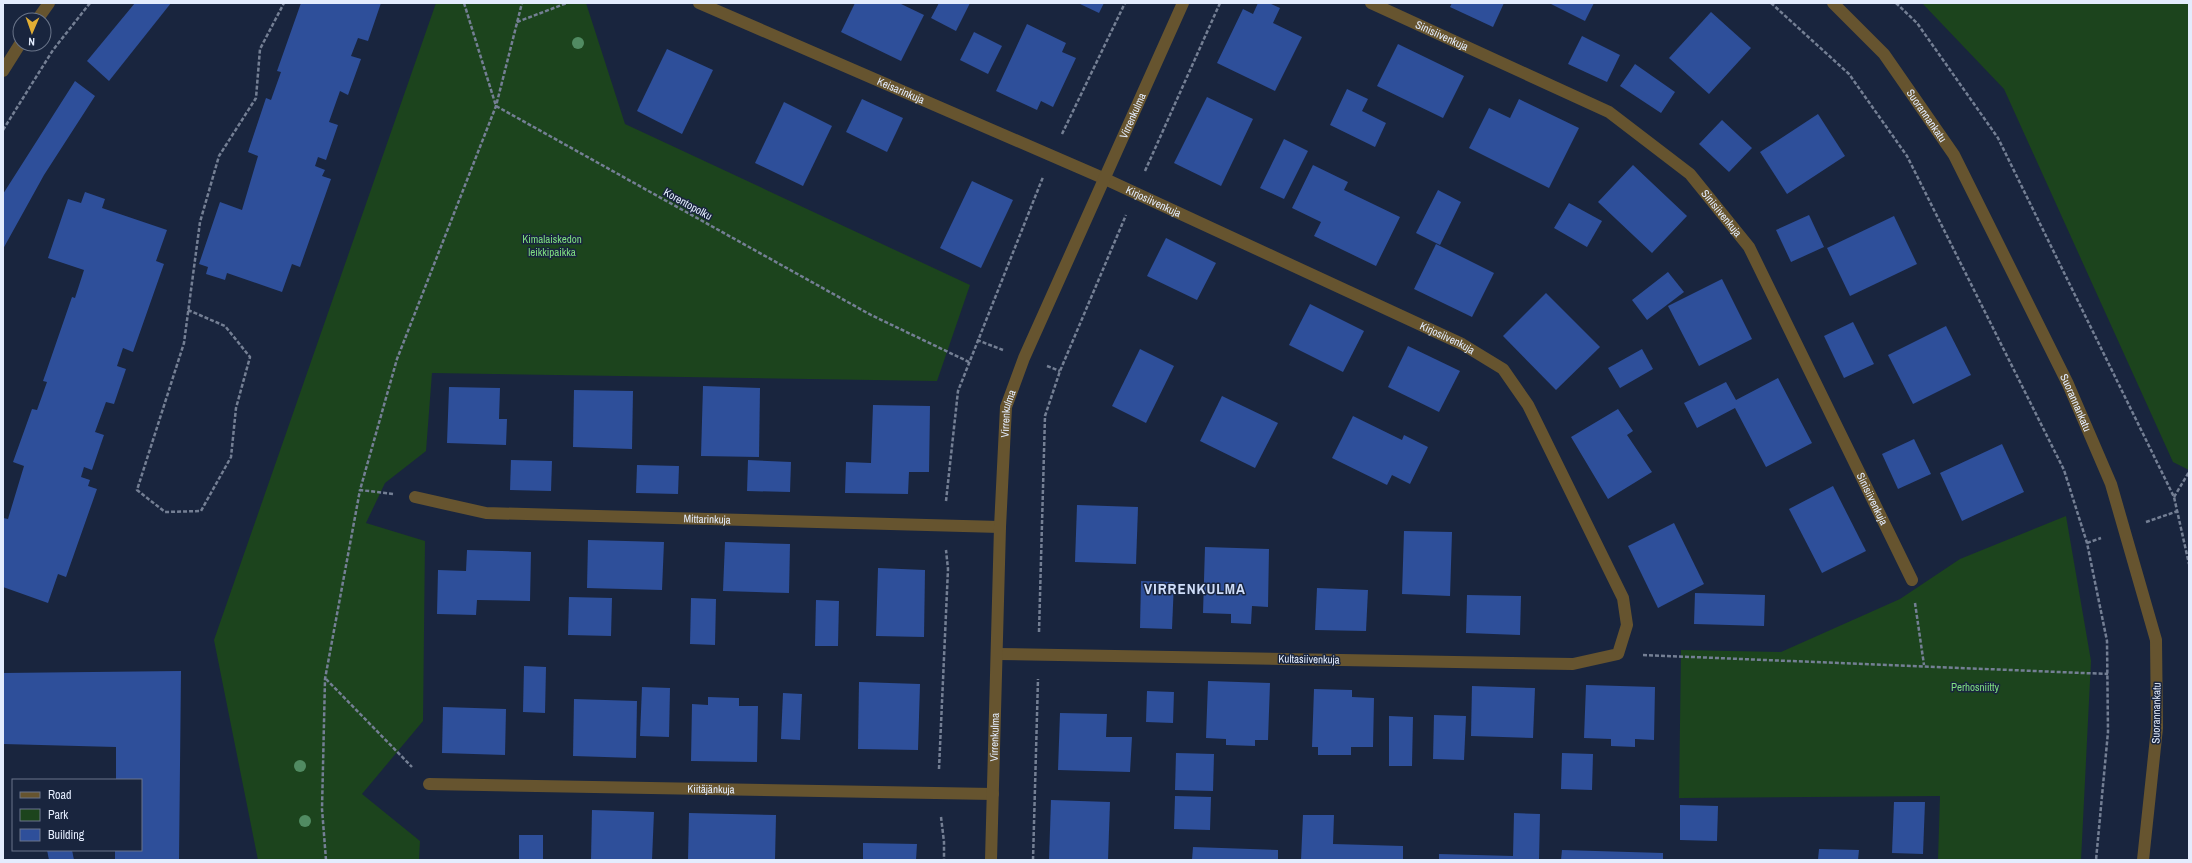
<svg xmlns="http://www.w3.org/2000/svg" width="2192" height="863" font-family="'Archivo Narrow',sans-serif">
  <rect width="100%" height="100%" fill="#19253e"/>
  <g fill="#1c441d">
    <polygon points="436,3 586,3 625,124 970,285 937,381 432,373 426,451 385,483 366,523 425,541 423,721 362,794 420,841 419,860 258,860 214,640"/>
    <polygon points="1922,3 2189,3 2189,470 2173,462 2004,89"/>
    <polygon points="2066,516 2091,661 2081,860 1938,860 1940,796 1679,798 1681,650 1781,652 1900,599 1960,559"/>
  </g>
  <g fill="#2e4f9a">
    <polygon points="135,3 171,3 109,81 87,61"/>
    <polygon points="301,3 381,3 368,41 358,38 351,56 361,59 348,95 340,91 329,122 338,125 326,160 318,157 315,166 325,170 322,176 331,179 300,267 292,264 282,292 227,273 225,280 206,274 208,267 199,264 220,202 242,210 258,156 248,152 266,98 271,100 281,72 277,71"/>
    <polygon points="855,3 899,3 924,15 901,61 841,32"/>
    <polygon points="939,3 970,3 956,31 931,18"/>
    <polygon points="1078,3 1104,3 1099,13"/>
    <polygon points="1258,3 1269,3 1280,8 1273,23 1302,37 1275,91 1217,63 1243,9 1253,14"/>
    <polygon points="1452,3 1504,3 1493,27 1450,7"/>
    <polygon points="1549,3 1594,3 1585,21"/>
    <polygon points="1711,12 1751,48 1709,94 1669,58"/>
    <polygon points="1027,24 1066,43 1062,52 1076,58 1053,107 1041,101 1037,110 996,91"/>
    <polygon points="974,32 1002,46 988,74 960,60"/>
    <polygon points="1582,36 1620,55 1607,82 1568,64"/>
    <polygon points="1398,44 1464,76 1443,118 1377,86"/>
    <polygon points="667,49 713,70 682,134 637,111"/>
    <polygon points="1635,64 1675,92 1661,113 1620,86"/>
    <polygon points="75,81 95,96 44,175 3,249 3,194"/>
    <polygon points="1347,89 1368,99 1362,111 1386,123 1375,147 1330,125"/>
    <polygon points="1207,97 1253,119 1221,186 1174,163"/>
    <polygon points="862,99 903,118 887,152 846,132"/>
    <polygon points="1519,99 1579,128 1549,188 1469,148 1489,108 1510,118"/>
    <polygon points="784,102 832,126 803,186 755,163"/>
    <polygon points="1818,114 1845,156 1787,194 1760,152"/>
    <polygon points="1722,120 1752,148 1729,172 1699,144"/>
    <polygon points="1284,139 1308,151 1284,199 1260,188"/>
    <polygon points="1313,165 1348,182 1344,190 1400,217 1376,266 1314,236 1321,222 1292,208"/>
    <polygon points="1633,165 1687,216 1652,253 1598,202"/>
    <polygon points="972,181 1013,200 981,268 940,248"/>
    <polygon points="1438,190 1461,202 1440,245 1416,233"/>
    <polygon points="85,192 105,199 102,208 167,230 156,261 164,264 133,352 123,348 117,366 126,369 114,404 106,402 95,432 104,435 92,470 84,467 81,477 90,480 88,486 97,489 66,577 58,574 48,603 3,587 3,518 8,519 24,466 13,462 32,409 37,410 47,382 43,381 72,297 75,298 84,270 48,258 68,199 81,203"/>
    <polygon points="1569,203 1602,221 1587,247 1554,228"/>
    <polygon points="1809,215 1824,247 1791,262 1776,230"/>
    <polygon points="1894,216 1917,264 1850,296 1827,248"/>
    <polygon points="1166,238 1216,263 1197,300 1147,276"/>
    <polygon points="1436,244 1494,273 1472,317 1414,289"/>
    <polygon points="1668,272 1684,292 1647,320 1632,300"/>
    <polygon points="1722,279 1752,339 1699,366 1668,306"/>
    <polygon points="1546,293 1600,347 1556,390 1503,336"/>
    <polygon points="1310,304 1364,331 1343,372 1289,345"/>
    <polygon points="1853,322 1874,364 1844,378 1824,336"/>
    <polygon points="1946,326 1971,375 1913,404 1888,355"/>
    <polygon points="1408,346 1460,371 1439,412 1388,387"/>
    <polygon points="1140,349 1174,366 1146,423 1112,406"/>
    <polygon points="1642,349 1653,369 1620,388 1608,368"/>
    <polygon points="1778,378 1812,443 1766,467 1735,408 1697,428 1684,403 1726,382 1736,400"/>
    <polygon points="703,386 760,388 759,457 701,456"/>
    <polygon points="449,387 500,388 499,419 507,419 506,445 447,443"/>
    <polygon points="574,390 633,391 632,449 573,447"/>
    <polygon points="1222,396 1278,423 1255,468 1200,441"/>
    <polygon points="873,405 930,406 929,472 909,472 908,494 845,493 846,462 871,463"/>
    <polygon points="1618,409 1633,431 1627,435 1652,472 1608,499 1571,437"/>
    <polygon points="1353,416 1402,440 1404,435 1428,447 1410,484 1392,475 1387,485 1332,458"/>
    <polygon points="1914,439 1931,474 1898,489 1882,454"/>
    <polygon points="2002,444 2024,492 1962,521 1940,473"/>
    <polygon points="511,460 552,461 551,491 510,490"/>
    <polygon points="748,460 791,462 790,492 747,491"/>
    <polygon points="637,465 679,466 678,494 636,493"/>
    <polygon points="1833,486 1866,551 1822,573 1789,509"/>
    <polygon points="1077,505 1138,507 1136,564 1075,562"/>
    <polygon points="1674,523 1704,584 1658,608 1628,546"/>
    <polygon points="1404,531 1452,532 1450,596 1402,594"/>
    <polygon points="588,540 664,542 662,590 587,588"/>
    <polygon points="725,542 790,544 789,593 723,591"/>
    <polygon points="1205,547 1269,549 1268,607 1252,606 1251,624 1231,623 1231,614 1203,613"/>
    <polygon points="467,550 531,552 530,601 477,600 476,615 437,614 438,570 466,571"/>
    <polygon points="878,568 925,570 924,637 876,636"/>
    <polygon points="1141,581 1174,582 1172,629 1140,628"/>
    <polygon points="1317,588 1368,590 1366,631 1315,630"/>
    <polygon points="1695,593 1765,595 1764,626 1694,624"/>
    <polygon points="1467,595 1521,596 1520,635 1466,633"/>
    <polygon points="569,597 612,598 611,636 568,635"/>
    <polygon points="691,598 716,599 715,645 690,644"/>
    <polygon points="816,600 839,601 838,646 815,646"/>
    <polygon points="524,666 546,667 545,713 523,712"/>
    <polygon points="181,671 179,860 115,860 115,850 141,850 141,780 116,780 116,747 3,744 3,673"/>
    <polygon points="1208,681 1270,683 1268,740 1255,740 1255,746 1226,745 1226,739 1206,738"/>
    <polygon points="859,682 920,684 918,750 858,749"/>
    <polygon points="1586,685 1655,687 1654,740 1635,739 1635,747 1611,746 1611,739 1584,738"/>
    <polygon points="1472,686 1535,688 1533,738 1471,736"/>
    <polygon points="642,687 670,688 669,737 640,736"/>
    <polygon points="1314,689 1352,690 1352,697 1374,698 1373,747 1351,747 1351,755 1318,755 1318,747 1312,747"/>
    <polygon points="1147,691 1174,692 1173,723 1146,722"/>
    <polygon points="783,693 802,694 800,740 781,739"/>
    <polygon points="708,697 739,698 739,706 758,706 757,762 691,761 692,704 708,705"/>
    <polygon points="574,699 637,701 636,758 573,756"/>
    <polygon points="443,707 506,709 505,755 442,753"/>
    <polygon points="1060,713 1107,714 1106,737 1132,737 1130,772 1058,770"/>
    <polygon points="1434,715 1466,716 1464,760 1433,759"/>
    <polygon points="1389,716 1413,717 1412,766 1389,766"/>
    <polygon points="1176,753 1214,754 1213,791 1175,790"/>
    <polygon points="1562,753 1593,754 1592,790 1561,789"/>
    <polygon points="1175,796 1211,797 1210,830 1174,829"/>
    <polygon points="1051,800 1110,802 1108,860 1049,860"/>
    <polygon points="1894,802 1925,802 1923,854 1892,853"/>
    <polygon points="1680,805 1718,806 1717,841 1680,840"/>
    <polygon points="592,810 654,812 652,860 591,860"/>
    <polygon points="689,813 776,815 775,860 688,860"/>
    <polygon points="1514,813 1540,814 1539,860 1439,860 1439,854 1513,856"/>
    <polygon points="1303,815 1334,815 1333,844 1403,846 1403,860 1301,860"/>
    <rect x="519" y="835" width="24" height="25"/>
    <polygon points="863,843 917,844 916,860 863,860"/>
    <polygon points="1193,847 1278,850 1278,860 1192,860"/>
    <polygon points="1819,849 1859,850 1858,860 1818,860"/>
    <polygon points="47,850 72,850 74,860 49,860"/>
    <polygon points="1562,850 1663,853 1663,860 1561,860"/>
  </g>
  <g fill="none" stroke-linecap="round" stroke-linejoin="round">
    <g stroke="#747f94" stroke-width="2.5" stroke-dasharray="4 2" stroke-linecap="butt">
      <polyline points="464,3 496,106 871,315 969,362"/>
      <polyline points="1771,3 1849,74 1907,156 2064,470 2087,543 2107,641 2108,732 2096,860"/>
      <polyline points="1896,3 1917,23 1998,138 2174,497 2189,564"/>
      <polyline points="517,22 567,3"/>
      <polyline points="3,130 53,50 90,3"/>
      <polyline points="1062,134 1125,3"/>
      <polyline points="1145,171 1220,3"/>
      <polyline points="188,310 225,326 250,357 236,408 231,457 201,511 165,512 137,490 184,343 200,222 219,156 256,98 260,49 284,3"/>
      <polyline points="977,340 1003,350"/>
      <polyline points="1047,366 1060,371"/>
      <polyline points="393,494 360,490 397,359 496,106 522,3"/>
      <polyline points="2174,497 2189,472"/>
      <polyline points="946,501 958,391 1043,177"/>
      <polyline points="2146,522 2178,511"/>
      <polyline points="2087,543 2101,538"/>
      <polyline points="1915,603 1924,665"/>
      <polyline points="1039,632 1045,416 1060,371 1126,215"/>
      <polyline points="1643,655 2108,674"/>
      <polyline points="326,679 412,767"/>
      <polyline points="939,769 948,569 946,550"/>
      <polyline points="941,817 944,842 944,860"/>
      <polyline points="326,860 322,809 325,679 360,490"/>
      <polyline points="1033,860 1038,679"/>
    </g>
    <g stroke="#66542f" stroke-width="12">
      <path id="s1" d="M699,3L1103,178L1462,344L1503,369L1528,405L1623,598L1627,625L1618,654L1573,664L998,654"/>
      <path id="s2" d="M1371,3L1609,112L1690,174L1749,247L1912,580"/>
      <path id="s3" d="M1833,3L1884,54L1954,155L2068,384L2111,484L2156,640L2157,728L2143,860"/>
      <polyline points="37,20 49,3"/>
      <polyline points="3,71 20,44"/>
      <path id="s4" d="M415,497L486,513L1000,527"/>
      <path id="s5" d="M429,784L993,794"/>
      <path id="s6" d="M991,860L1000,527L1006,407L1024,358L1183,3"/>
    </g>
  </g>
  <g fill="#518b62">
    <circle cx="578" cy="43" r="6"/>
    <circle cx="300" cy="766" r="6"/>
    <circle cx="305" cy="821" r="6"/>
  </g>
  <g text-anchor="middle" stroke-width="3" stroke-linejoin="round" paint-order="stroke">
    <g font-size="11" fill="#e3ecfd" stroke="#19253e">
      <text dy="4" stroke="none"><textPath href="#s2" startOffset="78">Sinisiivenkuja</textPath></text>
      <text dy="4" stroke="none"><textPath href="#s1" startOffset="220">Keisarinkuja</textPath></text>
      <text dy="4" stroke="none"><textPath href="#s6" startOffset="771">Virrenkulma</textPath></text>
      <text dy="4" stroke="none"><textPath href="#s3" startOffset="147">Suorannankatu</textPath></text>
      <text dy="4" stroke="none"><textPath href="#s1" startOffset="496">Kirjosiivenkuja</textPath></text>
      <text transform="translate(688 204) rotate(29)" y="4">Korentopolku</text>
      <text dy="4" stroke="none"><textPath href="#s2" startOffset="414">Sinisiivenkuja</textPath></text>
      <text dy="4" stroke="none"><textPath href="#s1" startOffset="820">Kirjosiivenkuja</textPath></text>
      <text dy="4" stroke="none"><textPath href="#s3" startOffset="471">Suorannankatu</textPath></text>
      <text dy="4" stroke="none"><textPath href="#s6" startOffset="447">Virrenkulma</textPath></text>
      <text dy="4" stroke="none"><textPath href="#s2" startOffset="738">Sinisiivenkuja</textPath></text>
      <text dy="4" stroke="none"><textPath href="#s4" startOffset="294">Mittarinkuja</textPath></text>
      <text transform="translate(1309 659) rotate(1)" y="4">Kultasiivenkuja</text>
      <text transform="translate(2156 713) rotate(-89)" y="4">Suorannankatu</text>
      <text dy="4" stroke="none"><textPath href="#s6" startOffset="123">Virrenkulma</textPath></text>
      <text dy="4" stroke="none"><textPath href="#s5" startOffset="282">Kiitäjänkuja</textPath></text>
    </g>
    <g font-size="11" fill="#7fdf80" stroke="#19253e">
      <text x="552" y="243">Kimalaiskedon<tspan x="552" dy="13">leikkipaikka</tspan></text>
      <text x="1975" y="691">Perhosniitty</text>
    </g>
    <g font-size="15" font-weight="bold" letter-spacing="1" fill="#cfddf8" stroke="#19253e">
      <text x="1195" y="594">VIRRENKULMA</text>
    </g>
  </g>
  <rect width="2192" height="863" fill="none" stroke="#e3ecfd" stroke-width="8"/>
  <rect x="12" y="779" width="130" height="72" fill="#19253e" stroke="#6a758a"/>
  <rect x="20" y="792" width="20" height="6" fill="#66542f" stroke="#6a758a"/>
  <text x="48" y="799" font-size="12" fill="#e3ecfd">Road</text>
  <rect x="20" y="809" width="20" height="12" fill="#1c441d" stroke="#6a758a"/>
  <text x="48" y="819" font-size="12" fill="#e3ecfd">Park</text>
  <rect x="20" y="829" width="20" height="12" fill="#2e4f9a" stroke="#6a758a"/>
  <text x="48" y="839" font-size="12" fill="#e3ecfd">Building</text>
  <g transform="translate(32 32) rotate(182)"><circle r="19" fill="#19253e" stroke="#6a758a"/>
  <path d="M0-3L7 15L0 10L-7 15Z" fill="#e2ae34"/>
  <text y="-6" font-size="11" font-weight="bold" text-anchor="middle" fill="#e3ecfd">N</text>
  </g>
</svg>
